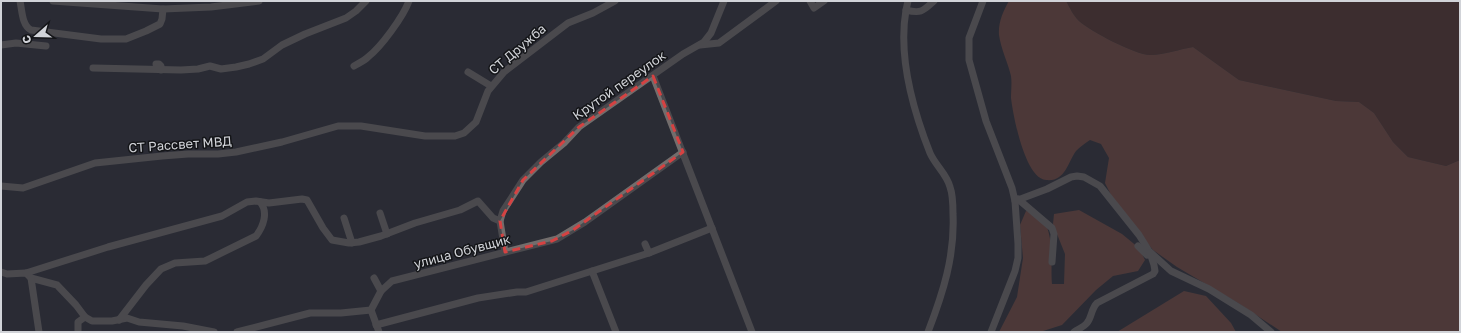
<svg xmlns="http://www.w3.org/2000/svg" width="1461" height="333" font-family="'Golos Text',sans-serif">
  <rect width="100%" height="100%" fill="#2a2c34"/>
  <path fill="#523028" d="M1066,1H1460V160L1446,166L1408,157L1393,142L1374,113L1359,102L1336,101L1239,80L1193,47C1181,49 1163,55 1151,55C1137,56 1090,31 1079,21C1073,15 1070,8 1066,1Z"/>
  <g fill="#76483d">
    <path d="M1009,1H1066C1070,8 1073,15 1079,21C1090,31 1137,56 1151,55C1163,55 1181,49 1193,47L1239,80L1336,101L1359,102L1374,113L1393,142L1408,157L1446,166L1460,160V332H1282L1238,303L1177,267L1153,250L1115,203L1105,183L1109,158L1101,144L1090,140C1085,143 1080,147 1076,151C1067,164 1065,182 1046,180C1025,179 1013,115 1011,98C1011,91 1012,83 1011,76C1008,63 1001,49 999,35C998,23 1003,11 1009,1Z"/>
    <path d="M1079,210L1122,234L1139,248L1145,260L1138,271L1113,276L1096,290L1062,325L1040,332H999L1017,297L1023,258L1020,225L1026,211C1030,212 1035,213 1038,215C1056,228 1050,265 1052,284H1064L1065,254L1053,224L1054,214Z"/>
    <polygon points="1184,291 1206,296 1231,323 1236,332 1117,332"/>
  </g>
  <g fill="none" stroke-linecap="round" stroke-linejoin="round">
    <g stroke="#726d6c" stroke-width="7">
      <path d="M20,1C22,10 22,26 31,30L101,39H126L146,31L160,24L162,19L163,9"/>
      <polyline points="53,1 163,9 211,7 259,1"/>
      <polyline points="810,1 814,8 824,1"/>
      <path d="M908,1L906,10C921,14 923,11 934,1"/>
      <polyline points="983,1 969,38 969,60 986,121 1012,188 1015,201 1018,244 1018,258 1015,271 991,332"/>
      <path d="M906,10C898,56 913,110 930,153C935,165 947,174 950,187C953,195 953,205 953,214C955,256 943,293 928,332"/>
      <polyline points="1,45 16,43 46,46"/>
      <polyline points="700,45 719,43 776,1"/>
      <polyline points="156,64 159,64 161,66 161,70"/>
      <path d="M354,66C359,63 364,61 368,57C381,47 403,17 409,1"/>
      <polyline points="93,68 181,70 198,69 210,66 221,69 236,67 249,64 263,59 282,45 305,34 346,18 356,11 366,1"/>
      <polyline points="468,72 491,86"/>
      <polyline points="653,76 752,332"/>
      <polyline points="1,186 23,188 95,163 162,156 188,154 218,154 236,152 282,142 338,126 361,126 425,136 455,136 464,133 476,122 488,91 504,72 568,23 593,13 615,1"/>
      <polyline points="1018,199 1052,228 1054,234 1052,262"/>
      <polyline points="1015,201 1047,189 1071,177 1077,176 1084,177 1100,186 1139,235 1149,251 1171,271 1209,289 1251,315 1271,332"/>
      <polyline points="380,213 387,234"/>
      <polyline points="344,218 352,243"/>
      <polyline points="645,244 649,253 712,228"/>
      <polyline points="1138,246 1147,255"/>
      <polyline points="505,252 500,221 503,211 523,180 541,162 564,143 579,127 683,54 704,42 711,33 724,1"/>
      <polyline points="592,271 616,332"/>
      <polyline points="1,272 7,274 26,273 31,278 57,285 76,305 85,317 92,321 112,321 127,318 139,322 183,326 214,332"/>
      <polyline points="26,273 108,247 222,216 247,202 256,201 269,203 302,199 307,200 323,228 332,240 349,243 359,242 381,236 415,223 460,210 478,201 493,218 500,221"/>
      <polyline points="31,278 39,332"/>
      <polyline points="374,278 381,291"/>
      <polyline points="371,310 379,332"/>
      <path d="M119,320L146,285L161,269L175,263L205,261L256,236C263,227 269,212 260,202"/>
      <polyline points="376,325 478,298 517,292 526,292 649,253"/>
      <polyline points="78,332 78,322 85,317"/>
      <polyline points="237,332 310,313 341,313 371,310 381,291 392,281 557,239 585,222 683,152"/>
      <path d="M1074,332C1078,329 1084,327 1087,323C1092,317 1091,309 1097,303L1153,274L1155,271L1154,265L1150,253"/>
    </g>
  </g>
  <path d="M0 0H1461V333H0ZM653,76L683,152L573,230L552,241L505,252L500,221L523,180L579,127Z" fill="#2a2c34" fill-opacity=".55" fill-rule="evenodd"/>
  <path fill="none" stroke="#d54242" stroke-width="3" stroke-dasharray="8 5" stroke-linejoin="round" d="M653,76L683,152L573,230L552,241L505,252L500,221L523,180L579,127Z"/>
  <g text-anchor="middle" stroke-width="3" stroke-linejoin="round" paint-order="stroke">
    <g font-size="13" fill="#d1d3d8" stroke="#141518">
      <text transform="translate(517 49) rotate(-40)" y="5">СТ Дружба</text>
      <text transform="translate(619 85) rotate(-35)" y="5">Крутой переулок</text>
      <text transform="translate(180 144) rotate(-4)" y="5">СТ Рассвет МВД</text>
      <text transform="translate(462 251) rotate(-15)" y="5">улица Обувщик</text>
    </g>
  </g>
  <rect width="1461" height="333" fill="none" stroke="#d1d3d8" stroke-width="4"/>
  <g transform="translate(36 36) rotate(250)" stroke="#141518" stroke-width="3" paint-order="stroke">
  <path d="M0-3L7 15L0 10L-7 15Z" fill="#d1d3d8"/>
  <text y="-6" font-size="11" font-weight="bold" text-anchor="middle" fill="#d1d3d8">С</text>
  </g>
</svg>
